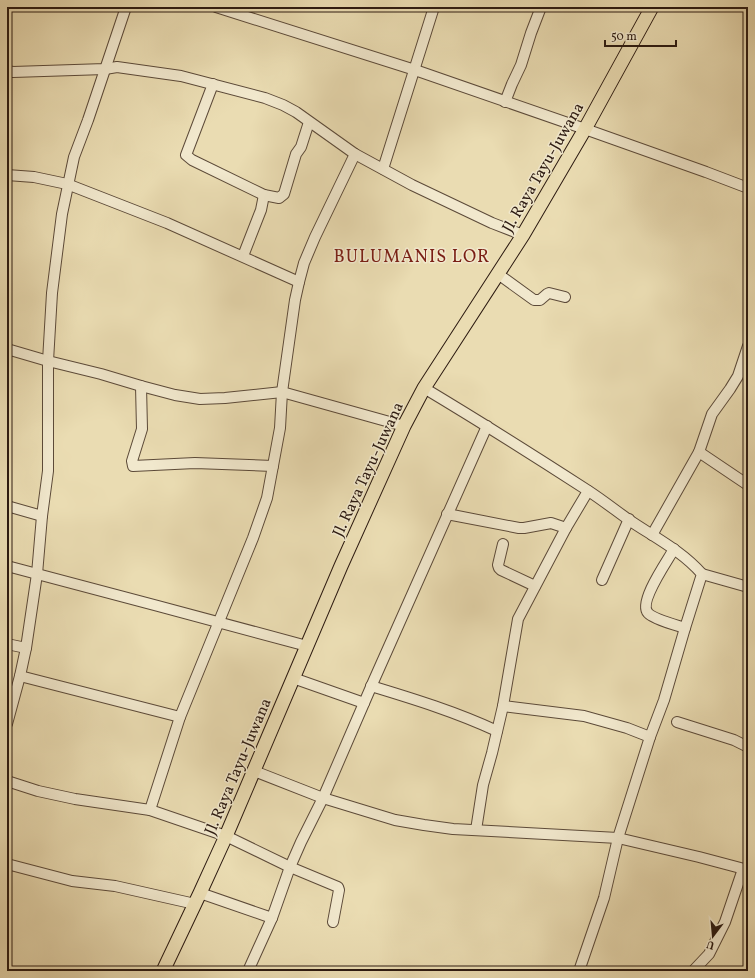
<svg xmlns="http://www.w3.org/2000/svg" width="755" height="978" font-family="Vollkorn,serif">
  <rect width="100%" height="100%" fill="#eadcb2"/>
  <filter id="stains"><feTurbulence type="fractalNoise" baseFrequency=".005" numOctaves="4"/><feColorMatrix values="0 0 0 0 .2 0 0 0 0 .09 0 0 0 0 .02 0 0 0 .5 -.17"/></filter>
  <radialGradient id="worn" r=".72"><stop offset=".6" stop-color="#630" stop-opacity="0"/><stop offset="1" stop-color="#630" stop-opacity=".3"/></radialGradient>
  <g fill="none" stroke-linecap="round" stroke-linejoin="round">
    <defs>
      <g id="minor">
        <polyline points="216,7 415,70 585,129 706,172 748,188"/>
        <polyline points="7,71 13,72 105,69 117,67 181,76 265,98 283,105 296,112 355,154 412,185 492,223 523,235"/>
        <polyline points="213,84 186,155 192,160 264,195 279,198 284,194 296,154 301,147 309,122"/>
        <polyline points="505,102 512,84 521,65 531,33 541,7"/>
        <polyline points="383,169 434,7"/>
        <polyline points="7,175 34,177 67,184 167,223 299,282"/>
        <polyline points="243,256 261,210 264,195"/>
        <polyline points="498,274 534,300 540,300 547,294 549,293 565,297"/>
        <polyline points="7,349 48,361 101,374 141,386 175,395 200,399 225,398 282,392 404,426"/>
        <polyline points="141,386 142,429 132,461 133,466 195,463 273,466"/>
        <path d="M424,388C479,421 533,455 587,490C601,499 615,510 629,520C654,537 682,551 702,574L685,628L664,700L650,737L618,838L604,898L579,971"/>
        <polyline points="699,452 748,485"/>
        <polyline points="7,506 42,516"/>
        <polyline points="447,514 519,528 524,528 551,523 566,528"/>
        <polyline points="652,535 699,452 712,414 730,389 738,376 748,346"/>
        <polyline points="503,544 498,565 499,568 501,570 535,586"/>
        <path d="M674,549C668,560 638,602 648,613C653,619 676,625 685,628"/>
        <polyline points="7,566 158,606 307,646"/>
        <polyline points="702,574 748,587"/>
        <polyline points="602,580 629,519"/>
        <polyline points="7,644 26,648"/>
        <polyline points="20,676 180,717"/>
        <polyline points="293,678 364,703"/>
        <path d="M371,686C414,699 456,712 497,731"/>
        <polyline points="503,706 584,716 627,728 650,737"/>
        <polyline points="677,722 734,740 748,747"/>
        <polyline points="7,724 20,676 26,648 37,574 42,516 48,471 48,361 52,293 62,214 74,157 88,120 126,7"/>
        <polyline points="254,771 323,798 395,820 424,825 453,829 618,838 699,857 748,870"/>
        <polyline points="7,781 38,791 75,799 150,810 226,836 290,867 338,887 339,890 333,922"/>
        <polyline points="150,810 180,717 253,538 267,498 280,428 282,392 295,300 299,282 304,263 315,237 355,154"/>
        <polyline points="476,830 483,785 492,753 503,706 518,619 566,528 588,491"/>
        <polyline points="7,864 72,881 115,886 195,904"/>
        <polyline points="200,893 272,918"/>
        <polyline points="248,971 272,918 290,867 301,842 323,798 374,680 487,426"/>
        <polyline points="693,971 709,954 725,922 743,869"/>
      </g>
      <polyline id="major" points="163,971 200,893 226,836 341,566 404,426 424,388 523,235 585,129 652,7"/>
    </defs>
    <use href="#minor" stroke="#5c4a39" stroke-width="12"/>
    <use href="#major" stroke="#2c1a11" stroke-width="15"/>
    <use href="#minor" stroke="#f1e8cd" stroke-width="10"/>
    <use href="#major" stroke="#eadcb2" stroke-width="13"/>
  </g>
  <g text-anchor="middle" stroke-width="3" stroke-linejoin="round" paint-order="stroke">
    <g font-size="16" fill="#2c1a11" stroke="#f1e8cd">
      <text transform="translate(542 167) rotate(-60)" y="6">Jl. Raya Tayu-Juwana</text>
      <text transform="translate(367 469) rotate(-65)" y="6">Jl. Raya Tayu-Juwana</text>
      <text transform="translate(237 766) rotate(-67)" y="6">Jl. Raya Tayu-Juwana</text>
    </g>
    <g font-size="18" letter-spacing="1" fill="#7a1f14" stroke="#f1e8cd">
      <text x="412" y="262">BULUMANIS LOR</text>
    </g>
  </g>
  <rect width="755" height="978" fill="none" stroke="#eadcb2" stroke-width="24"/>
  <rect x="8" y="8" width="739" height="962" fill="none" stroke="#2c1a11" stroke-width="2"/>
  <rect x="12" y="12" width="731" height="954" fill="none" stroke="#2c1a11"/>
  <g transform="translate(713 936) rotate(196)" stroke="#f1e8cd" stroke-width="3" paint-order="stroke">
  <path d="M0-3L7 15L0 10L-7 15Z" fill="#2c1a11"/>
  <text y="-6" font-size="11" font-weight="bold" text-anchor="middle" fill="#2c1a11">U</text>
  </g>
  <path d="M605 40v6h71v-6" fill="none" stroke="#2c1a11" stroke-width="2"/>
  <text x="611" y="40" font-size="12" fill="#2c1a11" stroke="#f1e8cd" stroke-width="3" paint-order="stroke">50 m</text>
  <rect width="100%" height="100%" filter="url(#stains)"/>
  <rect width="100%" height="100%" fill="url(#worn)"/>
</svg>
